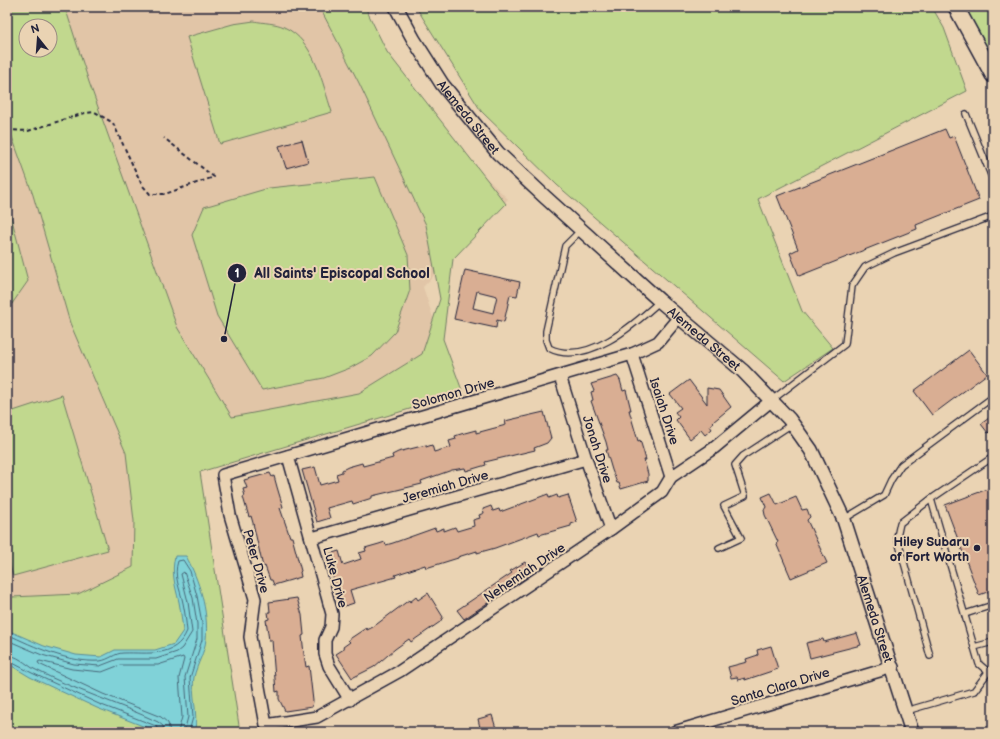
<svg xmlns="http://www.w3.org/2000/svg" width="1000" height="739" font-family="'Balsamiq Sans',sans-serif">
  <rect width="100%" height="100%" fill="#ead3b3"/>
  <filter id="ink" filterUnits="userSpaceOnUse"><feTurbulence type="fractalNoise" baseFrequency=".025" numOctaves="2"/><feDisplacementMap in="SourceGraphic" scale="8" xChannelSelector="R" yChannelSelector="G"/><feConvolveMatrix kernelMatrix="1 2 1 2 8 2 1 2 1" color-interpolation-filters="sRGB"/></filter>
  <g filter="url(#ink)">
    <path fill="#e1c5a7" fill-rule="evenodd" d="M7,7H362L389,58L478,170L508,199L423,287L457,390L143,486L164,562L7,732ZM26,26H50V50H26Z"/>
    <g fill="#c1d88e" stroke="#727d64" fill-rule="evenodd">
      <path d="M7,7H65L89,82L177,327L232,417L359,393L422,354L440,299L426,225L359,83L320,8L316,7H365L387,52L506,204L453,259L443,339L463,393L200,472L240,732H7V595L12,597L78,594L133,567L134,521L126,453L70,323L33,195L7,123ZM26,26H50V50H26Z"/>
      <polygon points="416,7 932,7 944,28 967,91 758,199 802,311 833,348 784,381 557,185 481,111"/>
      <polygon points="959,7 993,7 993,67"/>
      <path d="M254,21C263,23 276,23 284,27C315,41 322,83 332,112L220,144L187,37L233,24Z"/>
      <polygon points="375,177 408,255 410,290 395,332 372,356 350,368 324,378 262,390 217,316 192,235 204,207 269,188"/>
      <polygon points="7,201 28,281 7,311"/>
      <polygon points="62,395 108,550 13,576 7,554 7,413"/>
    </g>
    <path fill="#80d2d8" stroke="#5a8c99" d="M175,556H186C199,580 209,611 206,639C205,652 197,664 194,677C191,693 198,712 195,730L188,732H158L97,708L30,677L7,663V630L44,646L76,655L101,657L115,650H155L174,644L183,631C182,622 181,612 179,602C175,585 171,573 175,556Z"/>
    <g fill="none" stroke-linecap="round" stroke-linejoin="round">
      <g stroke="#48687a" stroke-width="1">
        <path d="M7,634C35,647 68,663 100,661C109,660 115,653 123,653C148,652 175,659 187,631C186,622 185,612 183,603C180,588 173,576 178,561L183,560L190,571L197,596L202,623V640L190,678L193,717L189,732"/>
        <polyline points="7,640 42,655 74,664 100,666 118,659 156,659 177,652 182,648 192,632 188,602 181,574 184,572 193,598 197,624 197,639 185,677 188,717 184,732"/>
        <path d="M7,655C17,655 26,664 34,669C74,690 118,703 158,722L163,726L164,732"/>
        <polyline points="7,660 32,673 99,704 156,726 159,732"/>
        <polyline points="170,732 168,723 161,717 103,694 39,664 38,662 40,661 72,669 102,672 120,665 158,665 183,657 184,659 179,678 182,717 178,732"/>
      </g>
    </g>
    <g fill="#d9ae93" stroke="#22223b" fill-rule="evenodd">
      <polygon points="945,129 949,138 954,136 979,200 916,225 917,229 799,276 790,253 798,249 777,196"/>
      <polygon points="302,140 308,162 286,168 279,146"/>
      <path d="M465,270L520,282L517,296L510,295L504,322L497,320L496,328L454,319ZM477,291L497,296L493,313L473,308Z"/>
      <polygon points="969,350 987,374 932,415 914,391"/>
      <polygon points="617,376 620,380 623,391 626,390 631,410 629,410 638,441 640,440 644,453 646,460 644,460 648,474 648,481 621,489 619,483 617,483 612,470 606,450 608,450 606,442 591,401 593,400 591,392 594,391 591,384"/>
      <polygon points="689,380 707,404 707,388 719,390 731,407 713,422 714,423 710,426 712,429 705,435 701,430 690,439 676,420 679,417 675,412 681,408 670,394"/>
      <polygon points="544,412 551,438 547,443 534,448 535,450 485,462 486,465 466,471 465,468 452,470 421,481 422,484 372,496 372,498 353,504 352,501 327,508 330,518 317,522 302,470 315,467 320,485 338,480 336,474 342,472 342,470 348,467 362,463 363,466 393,458 392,455 398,452 426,445 426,447 432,445 434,452 451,447 449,441 456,439 455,436 461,434 476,430 476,433 506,425 505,421"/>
      <polygon points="993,415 993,429 988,433 981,424"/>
      <polygon points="270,473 272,477 274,476 277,487 283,507 280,508 290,537 292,537 301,571 300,572 301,577 274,585 272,580 270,580 265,566 263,567 253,523 251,516 249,517 243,497 245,496 243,489 247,488 244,480"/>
      <polygon points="993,487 993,590 979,595 945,505"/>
      <polygon points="771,493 777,505 796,497 802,510 807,509 810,517 807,520 827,563 791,578 776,543 778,542 765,515 764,510 766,507 762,497"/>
      <polygon points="548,494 549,498 557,495 558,498 568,495 577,522 571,524 571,526 539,535 538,532 495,548 477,553 477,551 458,557 458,558 426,568 425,565 395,575 396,577 350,590 354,603 342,607 326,555 339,551 343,565 361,559 359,553 366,551 365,548 379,544 385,542 386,545 393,543 435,528 436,531 444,528 444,531 455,527 457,531 474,526 473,520 480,518 479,515 484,513 483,509 491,506 493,511 499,509 500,512"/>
      <polygon points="525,562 532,573 464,619 457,610 512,573 510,571"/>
      <polygon points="428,593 443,617 440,622 411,642 409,639 395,649 374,667 352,678 336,654 344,649 343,647 350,642 348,640 366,628 367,630 373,627 409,600 410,602 416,597 418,600"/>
      <polygon points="297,598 302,615 304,635 302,636 304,654 306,667 309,666 313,701 312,707 285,711 279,699 279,691 276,692 272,640 269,640 266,620 269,619 268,612 270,612 269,602"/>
      <polygon points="857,633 861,645 810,658 806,643 823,639 824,642"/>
      <polygon points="771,646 778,669 745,680 745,678 738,680 737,677 731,678 728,667 747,662 746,659 758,655 757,650"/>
      <polygon points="492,715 497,732 481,732 478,719"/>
    </g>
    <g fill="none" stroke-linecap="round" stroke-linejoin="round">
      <defs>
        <g id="service">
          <polyline points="966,114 993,180"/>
          <path d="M581,230L565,246L546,331V340L549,348C586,367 634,325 660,301"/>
          <polyline points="772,400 845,344 852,286 865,267 894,253 993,216"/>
          <polyline points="993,457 931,499 979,664 986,670 993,673"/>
          <polyline points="844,519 884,495 891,480 901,465 993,397"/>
          <polyline points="719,548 741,538 724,506 745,496 735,465 743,456 792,424"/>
          <polyline points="965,614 993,605"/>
          <polyline points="974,647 993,642"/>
          <polyline points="930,656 897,537 900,523 931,499"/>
          <polyline points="906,711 974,691 989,671"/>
        </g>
        <g id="minor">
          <polyline points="679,317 658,342 632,354 223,475 230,515 255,599 250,637 266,725 317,717 400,671 611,529 662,492 671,477 714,448 772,400"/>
          <polyline points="632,354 671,477"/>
          <polyline points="560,376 586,459 611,529"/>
          <polyline points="288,456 332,614 331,627 325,640 325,654 329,666 350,700"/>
          <polyline points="312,538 586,459"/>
          <polyline points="674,732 893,667"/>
        </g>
        <g id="tertiary">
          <path id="s1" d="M396,7L414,40L442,84L498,153L545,197L660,301L743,371L789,419L811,450L844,520L912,732"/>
        </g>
        <polyline id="secondary" points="956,7 993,75"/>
      </defs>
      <use href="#service" stroke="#22223b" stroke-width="8"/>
      <use href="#minor" stroke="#22223b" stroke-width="14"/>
      <use href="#tertiary" stroke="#22223b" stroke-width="16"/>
      <use href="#secondary" stroke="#22223b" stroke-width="18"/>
      <polyline stroke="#22223b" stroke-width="2" stroke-dasharray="4 3" stroke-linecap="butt" points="7,130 28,131 85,113 95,112 113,123 142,185 150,194 165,194 214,177 164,138"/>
      <use href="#service" stroke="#ead3b3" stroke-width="5.5"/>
      <use href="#minor" stroke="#ead3b3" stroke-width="11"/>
      <use href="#tertiary" stroke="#ead3b3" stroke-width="13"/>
      <use href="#secondary" stroke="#ead3b3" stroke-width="15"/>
    </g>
  </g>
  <circle fill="#22223b" stroke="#ead3b3" stroke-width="1.5" cx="977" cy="548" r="4"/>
  <g text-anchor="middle" stroke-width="4" stroke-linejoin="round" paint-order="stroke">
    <g font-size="13" fill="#22223b" stroke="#ead3b3">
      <text dy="5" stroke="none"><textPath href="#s1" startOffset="132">Alemeda Street</textPath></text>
      <text dy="5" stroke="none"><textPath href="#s1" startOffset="456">Alemeda Street</textPath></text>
      <text transform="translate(453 393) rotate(-16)" y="5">Solomon Drive</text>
      <text transform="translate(665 411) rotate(72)" y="5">Isaiah Drive</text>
      <text transform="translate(598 449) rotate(72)" y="5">Jonah Drive</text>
      <text transform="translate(445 486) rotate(-16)" y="5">Jeremiah Drive</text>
      <text transform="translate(257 561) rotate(74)" y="5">Peter Drive</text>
      <text transform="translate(524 572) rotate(-34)" y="5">Nehemiah Drive</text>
      <text transform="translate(336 577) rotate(75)" y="5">Luke Drive</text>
      <text dy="5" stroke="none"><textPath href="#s1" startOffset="792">Alemeda Street</textPath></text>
      <text transform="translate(780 686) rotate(-17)" y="5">Santa Clara Drive</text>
    </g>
    <g font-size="13" font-weight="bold" fill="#22223b" stroke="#ead3b3" text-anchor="end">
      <text x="969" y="546">Hiley Subaru<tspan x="969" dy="15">of Fort Worth</tspan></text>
    </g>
  </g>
  <path fill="none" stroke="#22223b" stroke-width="1.5" d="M224 339L237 273"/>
  <g fill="#22223b" stroke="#ead3b3" stroke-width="1.5">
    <circle cx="224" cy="339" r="4"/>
    <circle cx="237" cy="273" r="10"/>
  </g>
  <g font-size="12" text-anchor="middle" font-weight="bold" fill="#fff">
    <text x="237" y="277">1</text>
  </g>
  <g font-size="14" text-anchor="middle" font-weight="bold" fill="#22223b" stroke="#ead3b3" stroke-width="4" stroke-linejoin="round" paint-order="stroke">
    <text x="342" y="278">All Saints' Episcopal School</text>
  </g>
  <rect width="1000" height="739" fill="none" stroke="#ead3b3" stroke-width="24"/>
  <rect x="12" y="12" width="976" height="715" fill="none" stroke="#22223b" stroke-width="1.5" filter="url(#ink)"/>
  <g transform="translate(38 38) rotate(343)"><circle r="19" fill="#ead3b3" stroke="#9a8c83"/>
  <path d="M0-3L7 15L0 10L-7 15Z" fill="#22223b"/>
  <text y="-6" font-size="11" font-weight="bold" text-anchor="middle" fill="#22223b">N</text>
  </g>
</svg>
